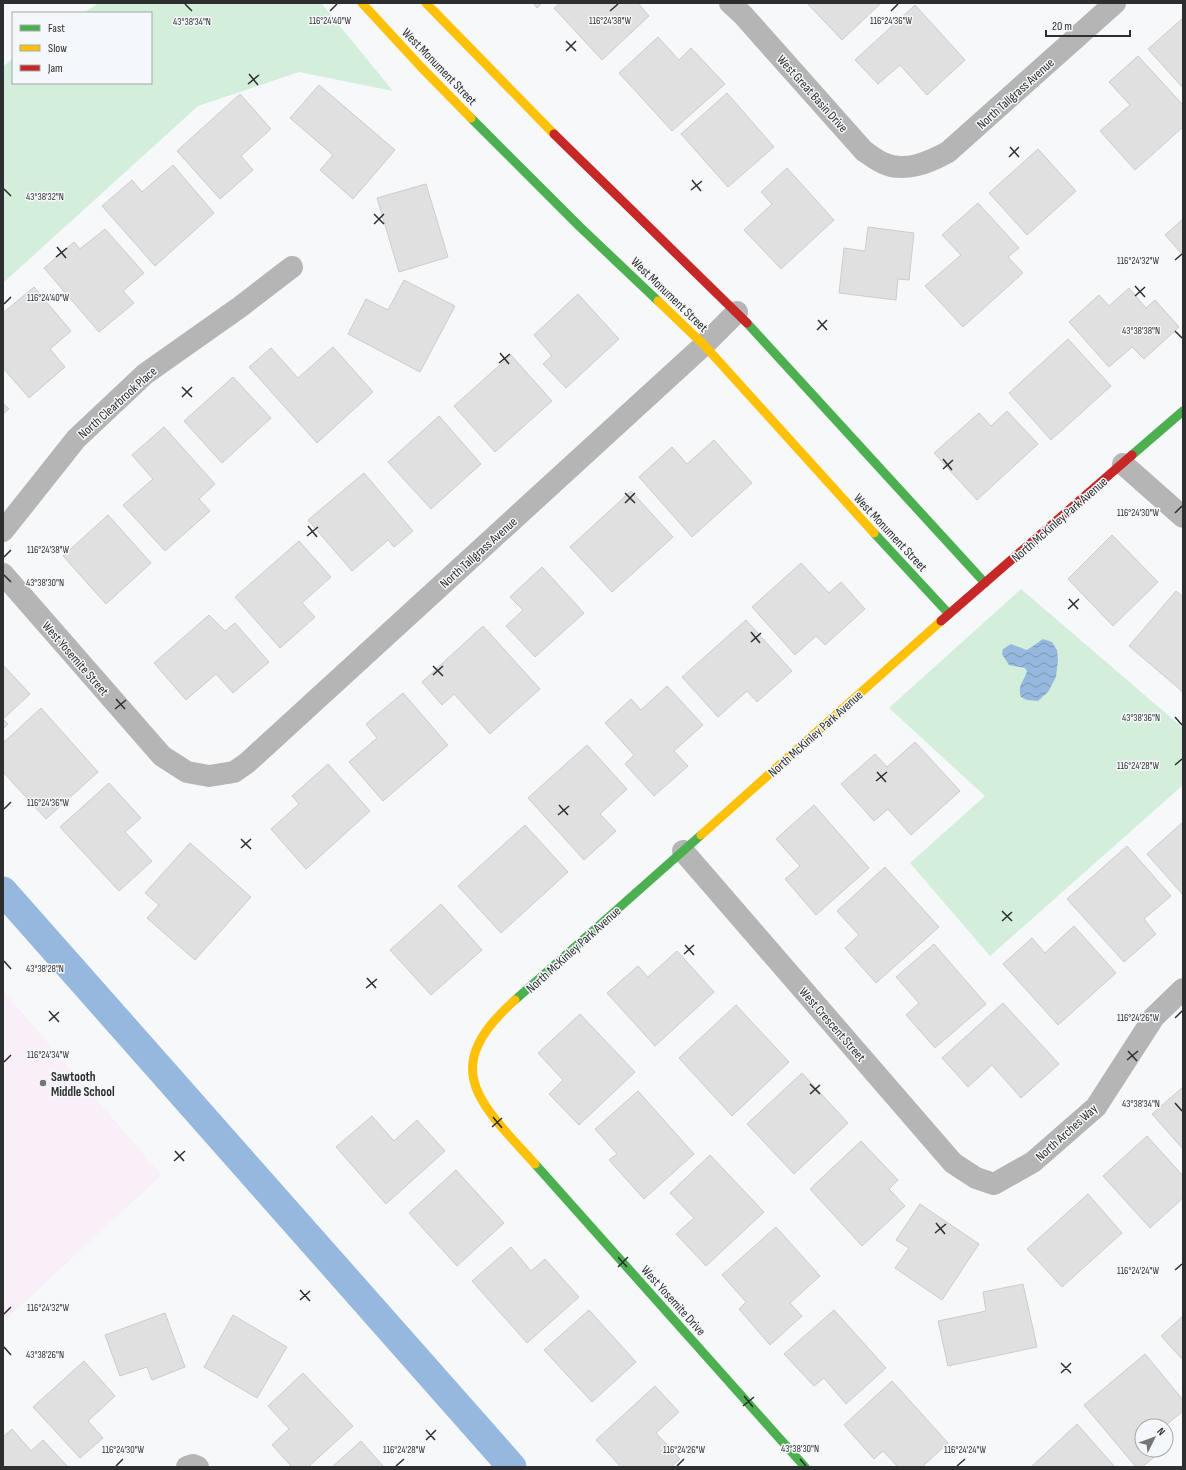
<svg xmlns="http://www.w3.org/2000/svg" width="1186" height="1470" font-family="'Sofia Sans Condensed',sans-serif">
  <defs>
    <pattern id="water-waves" width="16" height="10" patternUnits="userSpaceOnUse"><rect width="16" height="10" fill="#97b8de"/><path d="M0 5q4-4 8 0t8 0" fill="none" stroke="#7c96b4"/></pattern>
  </defs>
  <rect width="100%" height="100%" fill="#f6f8f9"/>
  <polygon fill="#f8eff8" points="3,991 161,1175 3,1322"/>
  <g fill="#d3eedb">
    <polygon points="99,3 321,3 393,91 299,72 198,106 3,283 3,67 13,58 13,83 151,83 151,13 83,13"/>
    <polygon points="1021,589 1183,728 1183,785 990,956 910,863 985,796 889,708"/>
  </g>
  <path fill="url(#water-waves)" d="M1043,639L1052,642L1057,650L1058,660L1056,677L1048,692L1038,701L1027,700L1021,697C1017,685 1024,682 1027,671L1025,668L1009,665L1002,654L1003,649L1011,644L1027,650Z"/>
  <g fill="none" stroke-linecap="round" stroke-linejoin="round">
    <polyline stroke="#97b8de" stroke-width="29" points="3,891 512,1467"/>
  </g>
  <g fill="#e0e0e1" stroke="#ccc">
    <polygon points="533,3 542,3 537,8"/>
    <polygon points="560,3 638,3 649,16 602,60 554,8"/>
    <polygon points="807,3 881,3 842,40"/>
    <polygon points="915,5 965,60 927,95 900,65 878,84 855,60"/>
    <polygon points="1183,18 1183,88 1148,49"/>
    <polygon points="658,37 679,60 691,48 725,84 672,131 619,73"/>
    <polygon points="1138,56 1183,105 1183,127 1135,170 1100,131 1130,105 1109,82"/>
    <polygon points="319,85 395,150 353,199 320,170 333,155 290,118"/>
    <polygon points="727,93 774,147 728,187 681,134"/>
    <polygon points="240,94 271,129 241,156 253,170 220,199 177,151"/>
    <polygon points="1038,149 1076,191 1027,235 989,193"/>
    <polygon points="173,165 214,213 155,266 102,206 132,180 142,192"/>
    <polygon points="787,168 834,220 781,269 744,230 772,204 761,192"/>
    <polygon points="426,184 448,257 399,272 377,198"/>
    <polygon points="978,203 1019,248 1008,257 1023,273 963,327 925,286 961,255 942,235"/>
    <polygon points="1183,219 1183,255 1165,235"/>
    <polygon points="868,227 914,233 909,280 898,279 896,300 839,293 844,248 865,251"/>
    <polygon points="105,229 144,273 123,291 134,303 99,332 44,268 74,242 80,249"/>
    <polygon points="404,280 455,306 420,372 348,334 366,299 388,310"/>
    <polygon points="34,287 71,331 50,349 65,367 29,398 3,368 3,313"/>
    <polygon points="1129,288 1146,308 1155,300 1179,327 1144,359 1132,347 1109,367 1069,322 1099,295 1109,306"/>
    <polygon points="578,294 619,339 566,388 543,364 552,356 534,335"/>
    <polygon points="1068,339 1111,386 1051,440 1009,393"/>
    <polygon points="333,347 373,392 317,443 249,367 271,348 298,378"/>
    <polygon points="511,355 552,401 495,452 454,406"/>
    <polygon points="233,377 271,418 222,463 184,421"/>
    <polygon points="3,403 9,409 3,414"/>
    <polygon points="1007,411 1038,444 977,500 934,453 979,413 991,426"/>
    <polygon points="439,416 481,464 431,509 388,462"/>
    <polygon points="164,427 215,484 199,499 210,511 165,551 123,505 153,479 132,455"/>
    <polygon points="714,440 752,483 692,537 639,477 672,447 687,464"/>
    <polygon points="364,473 413,531 394,547 388,540 352,571 308,520"/>
    <polygon points="631,491 673,537 612,592 570,547"/>
    <polygon points="108,515 151,563 106,604 63,556"/>
    <polygon points="1112,535 1158,582 1113,626 1068,579"/>
    <polygon points="299,541 331,577 302,603 315,617 280,648 235,597"/>
    <polygon points="801,563 829,593 841,582 865,609 825,645 816,636 795,655 752,607"/>
    <polygon points="542,567 584,613 535,657 506,626 523,610 510,597"/>
    <polygon points="1176,591 1183,597 1183,692 1129,646"/>
    <polygon points="209,615 225,631 235,623 269,662 233,693 216,674 186,700 154,663"/>
    <polygon points="746,620 792,671 757,702 747,691 718,717 682,677"/>
    <polygon points="483,626 540,689 490,734 454,694 442,705 422,682"/>
    <polygon points="3,665 30,694 3,719 8,724 3,729"/>
    <polygon points="667,686 703,725 674,751 688,766 654,796 625,764 634,755 605,723 631,699 641,710"/>
    <polygon points="403,693 448,745 383,801 349,762 377,738 366,724"/>
    <polygon points="41,708 98,772 46,819 3,772 3,743"/>
    <polygon points="915,742 960,791 911,835 888,809 874,821 841,784 875,754 887,767"/>
    <polygon points="587,745 627,789 600,814 616,831 584,860 528,798"/>
    <polygon points="328,764 370,811 306,869 271,829 299,804 292,796"/>
    <polygon points="109,783 141,818 125,832 152,861 119,891 60,827"/>
    <polygon points="814,805 869,868 816,915 785,879 800,866 776,839"/>
    <polygon points="1183,822 1183,895 1147,854"/>
    <polygon points="525,825 568,872 501,933 458,886"/>
    <polygon points="190,843 251,897 195,960 147,918 159,905 145,893"/>
    <polygon points="1127,846 1171,896 1144,919 1156,934 1124,962 1067,899"/>
    <polygon points="885,867 939,927 876,983 845,948 859,935 837,911"/>
    <polygon points="441,904 482,950 431,995 390,950"/>
    <polygon points="1074,926 1116,973 1058,1025 1003,964 1032,938 1045,953"/>
    <polygon points="934,944 986,1004 935,1048 906,1015 919,1003 896,977"/>
    <polygon points="677,951 714,992 655,1046 607,993 638,966 648,977"/>
    <polygon points="1003,1003 1059,1064 1021,1098 992,1065 968,1087 942,1058"/>
    <polygon points="736,1005 789,1062 732,1116 679,1058"/>
    <polygon points="580,1014 635,1072 579,1125 549,1094 563,1080 538,1053"/>
    <polygon points="802,1073 848,1123 794,1174 747,1124"/>
    <polygon points="1183,1087 1183,1149 1152,1114"/>
    <polygon points="638,1091 694,1154 644,1199 609,1160 617,1154 595,1129"/>
    <polygon points="372,1116 394,1141 417,1120 445,1151 386,1204 336,1147"/>
    <polygon points="1147,1136 1183,1176 1183,1198 1150,1228 1103,1176"/>
    <polygon points="861,1141 898,1180 889,1189 905,1206 862,1246 810,1189"/>
    <polygon points="710,1155 764,1212 706,1266 676,1234 694,1218 670,1193"/>
    <polygon points="456,1170 504,1223 457,1266 409,1213"/>
    <polygon points="1088,1194 1122,1233 1062,1287 1027,1249"/>
    <polygon points="920,1204 979,1244 942,1300 895,1268 909,1248 896,1240"/>
    <polygon points="776,1227 820,1276 790,1303 802,1316 770,1345 739,1309 746,1302 722,1275"/>
    <polygon points="511,1247 531,1271 545,1259 579,1297 527,1343 472,1281"/>
    <polygon points="1023,1284 1037,1347 948,1366 938,1321 986,1311 983,1292"/>
    <polygon points="589,1310 636,1362 592,1402 544,1350"/>
    <polygon points="834,1310 886,1368 846,1404 824,1378 814,1386 784,1354"/>
    <polygon points="165,1313 185,1367 152,1380 147,1367 120,1376 105,1335"/>
    <polygon points="233,1315 287,1347 257,1398 204,1367"/>
    <polygon points="1183,1316 1183,1360 1161,1336"/>
    <polygon points="1145,1354 1183,1400 1183,1411 1165,1426 1142,1426 1142,1450 1163,1450 1142,1467 1136,1467 1084,1405"/>
    <polygon points="84,1361 115,1396 88,1421 103,1438 80,1458 33,1407"/>
    <polygon points="303,1373 353,1426 308,1467 292,1467 272,1445 289,1429 268,1406"/>
    <polygon points="892,1381 948,1443 922,1467 898,1467 883,1451 874,1459 844,1425"/>
    <polygon points="655,1386 679,1412 656,1433 680,1459 671,1467 621,1467 596,1440"/>
    <polygon points="1077,1424 1115,1467 1031,1467"/>
    <polygon points="12,1429 31,1451 43,1440 68,1467 3,1467 3,1437"/>
    <polygon points="1166,1434 1173,1442 1166,1447"/>
    <polygon points="361,1441 384,1467 332,1467"/>
  </g>
  <g fill="none" stroke-linecap="round" stroke-linejoin="round">
    <g stroke="#b5b5b5" stroke-width="22">
      <path d="M730,3L743,15L864,151C870,155 876,160 883,163C904,173 928,163 948,152L1115,3"/>
      <polyline points="1123,464 1183,517"/>
      <polyline points="3,531 76,439 145,374 240,307 292,267"/>
      <polyline points="3,574 162,756 187,772 209,776 234,772 247,763 704,345 737,312"/>
      <polyline points="683,851 953,1163 976,1178 994,1184 1033,1162 1096,1107 1154,1017 1183,989"/>
      <polyline points="187,1467 193,1465 198,1467"/>
    </g>
    <g stroke="#4caf50" stroke-width="9">
      <polyline points="471,118 579,226 658,301"/>
      <polyline points="747,323 985,583"/>
      <polyline points="1132,455 1183,411"/>
      <polyline points="874,533 949,614"/>
      <polyline points="515,1000 701,835"/>
      <polyline points="535,1164 805,1467"/>
    </g>
    <g stroke="#ffc107" stroke-width="9">
      <polyline points="362,3 421,67 471,118"/>
      <polyline points="426,3 554,134"/>
      <polyline points="658,301 704,345 874,533"/>
      <polyline points="701,835 941,621"/>
      <path d="M515,1000C437,1069 480,1103 535,1164"/>
    </g>
    <g stroke="#c62828" stroke-width="9">
      <polyline points="554,134 747,323"/>
      <polyline points="941,621 1132,455"/>
    </g>
  </g>
  <path fill="none" stroke="#2d2e2f" stroke-width="1.5" d="M185,4L192,11M330,11L337,4M610,11L618,4M891,11L898,4M566,41L576,51M566,51L576,41M249,74L258,85M248,84L259,75M1010,147L1019,157M1009,157L1019,147M692,180L701,191M4,189L11,196M691,190L702,181M374,214L384,224M374,224L384,214M57,247L66,258M56,257L67,248M1175,260L1182,254M1135,286L1145,297M1135,296L1145,287M4,304L11,297M818,320L827,330M817,330L827,320M1175,331L1182,338M500,353L509,364M499,363L510,354M182,387L192,397M182,397L192,387M943,459L952,470M943,469L953,460M625,493L635,503M625,503L635,493M1175,513L1182,506M308,526L317,537M307,536L318,527M4,557L11,550M4,575L11,582M1069,599L1078,609M1068,609L1079,599M751,632L760,643M751,642L761,633M433,666L443,676M433,675L443,666M116,699L125,709M115,709L126,700M1175,717L1182,725M1175,765L1182,759M877,772L886,782M876,781L887,772M559,805L568,815M4,809L11,802M558,815L569,806M241,839L251,849M241,848L251,839M1002,911L1012,921M1002,921L1012,912M685,945L694,955M684,954L694,945M4,961L11,969M367,978L376,988M366,988L377,979M49,1011L59,1022M1175,1018L1182,1011M49,1021L59,1012M1128,1051L1137,1061M1127,1060L1138,1051M4,1062L11,1055M810,1084L820,1094M810,1094L820,1085M1175,1103L1182,1111M493,1117L502,1128M492,1127L502,1118M175,1151L184,1161M174,1161L185,1151M936,1223L945,1234M935,1233L946,1224M618,1257L627,1267M618,1267L628,1257M1175,1270L1182,1264M300,1290L310,1301M300,1300L310,1291M4,1314L11,1307M4,1347L11,1355M1061,1363L1071,1373M1061,1373L1071,1363M744,1396L753,1407M743,1406L754,1397M426,1430L435,1440M426,1440L436,1430M800,1459L806,1466M116,1466L123,1459M396,1466L404,1459M677,1466L684,1459M957,1466L965,1459"/>
  <circle fill="#737576" stroke="#f5f8fa" stroke-width="1.5" cx="43" cy="1083" r="4"/>
  <g text-anchor="middle" stroke-width="3" stroke-linejoin="round" paint-order="stroke">
    <g font-size="13" fill="#2d2e2f" stroke="#f5f8fa">
      <text transform="translate(440 66) rotate(46)" y="5">West Monument Street</text>
      <text transform="translate(813 93) rotate(48)" y="5">West Great Basin Drive</text>
      <text transform="translate(1015 93) rotate(-42)" y="5">North Tallgrass Avenue</text>
      <text transform="translate(670 294) rotate(44)" y="5">West Monument Street</text>
      <text transform="translate(117 402) rotate(-42)" y="5">North Clearbrook Place</text>
      <text transform="translate(1059 519) rotate(-41)" y="5">North McKinley Park Avenue</text>
      <text transform="translate(891 532) rotate(47)" y="5">West Monument Street</text>
      <text transform="translate(478 552) rotate(-42)" y="5">North Tallgrass Avenue</text>
      <text transform="translate(76 658) rotate(49)" y="5">West Yosemite Street</text>
      <text transform="translate(815 733) rotate(-42)" y="5">North McKinley Park Avenue</text>
      <text transform="translate(573 949) rotate(-42)" y="5">North McKinley Park Avenue</text>
      <text transform="translate(833 1024) rotate(49)" y="5">West Crescent Street</text>
      <text transform="translate(1066 1132) rotate(-42)" y="5">North Arches Way</text>
      <text transform="translate(674 1300) rotate(48)" y="5">West Yosemite Drive</text>
    </g>
    <g font-size="13" font-weight="bold" fill="#2d2e2f" stroke="#f5f8fa" text-anchor="start">
      <text x="51" y="1081">Sawtooth<tspan x="51" dy="15">Middle School</tspan></text>
    </g>
  </g>
  <g font-size="10" text-anchor="middle" fill="#2d2e2f" stroke="#f5f8fa" stroke-width="3" stroke-linejoin="round" paint-order="stroke">
    <text x="330" y="24">116°24'40"W</text>
    <text x="610" y="24">116°24'38"W</text>
    <text x="891" y="24">116°24'36"W</text>
    <text x="192" y="25">43°38'34"N</text>
    <text x="45" y="200">43°38'32"N</text>
    <text x="1138" y="264">116°24'32"W</text>
    <text x="48" y="301">116°24'40"W</text>
    <text x="1141" y="334">43°38'38"N</text>
    <text x="1138" y="516">116°24'30"W</text>
    <text x="48" y="553">116°24'38"W</text>
    <text x="45" y="586">43°38'30"N</text>
    <text x="1141" y="721">43°38'36"N</text>
    <text x="1138" y="769">116°24'28"W</text>
    <text x="48" y="806">116°24'36"W</text>
    <text x="45" y="972">43°38'28"N</text>
    <text x="1138" y="1021">116°24'26"W</text>
    <text x="48" y="1058">116°24'34"W</text>
    <text x="1141" y="1107">43°38'34"N</text>
    <text x="1138" y="1274">116°24'24"W</text>
    <text x="48" y="1311">116°24'32"W</text>
    <text x="45" y="1358">43°38'26"N</text>
    <text x="800" y="1452">43°38'30"N</text>
    <text x="123" y="1453">116°24'30"W</text>
    <text x="404" y="1453">116°24'28"W</text>
    <text x="684" y="1453">116°24'26"W</text>
    <text x="965" y="1453">116°24'24"W</text>
  </g>
  <rect width="1186" height="1470" fill="none" stroke="#2d2e2f" stroke-width="8"/>
  <rect x="12" y="12" width="140" height="72" fill="#f5f8fa" stroke="#a5a7a9"/>
  <rect x="20" y="25" width="20" height="6" fill="#4caf50" stroke="#a5a7a9"/>
  <text x="48" y="32" font-size="12" fill="#2d2e2f">Fast</text>
  <rect x="20" y="45" width="20" height="6" fill="#ffc107" stroke="#a5a7a9"/>
  <text x="48" y="52" font-size="12" fill="#2d2e2f">Slow</text>
  <rect x="20" y="65" width="20" height="6" fill="#c62828" stroke="#a5a7a9"/>
  <text x="48" y="72" font-size="12" fill="#2d2e2f">Jam</text>
  <g transform="translate(1154 1438) rotate(48)"><circle r="19" fill="#f5f8fa" stroke="#a5a7a9"/>
  <path d="M0-3L7 15L0 10L-7 15Z" fill="#737576"/>
  <text y="-6" font-size="11" font-weight="bold" text-anchor="middle" fill="#2d2e2f">N</text>
  </g>
  <path d="M1046 30v6h84v-6" fill="none" stroke="#2d2e2f" stroke-width="2"/>
  <text x="1052" y="30" font-size="12" fill="#2d2e2f" stroke="#f5f8fa" stroke-width="3" paint-order="stroke">20 m</text>
</svg>
